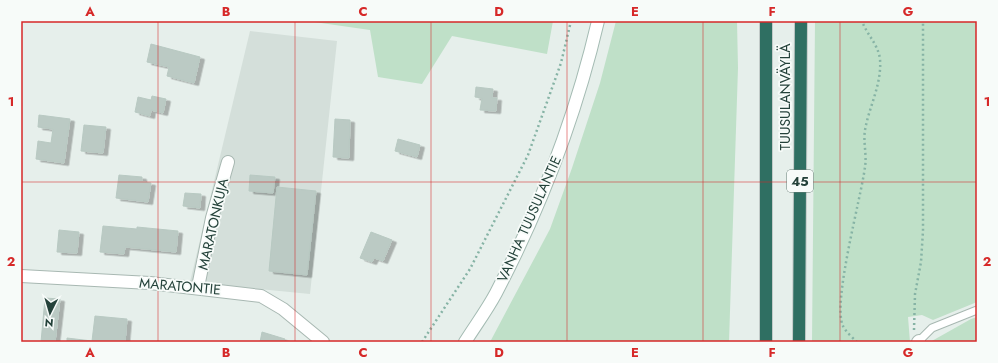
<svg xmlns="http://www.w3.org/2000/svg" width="998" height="363" font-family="Jost,sans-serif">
  <defs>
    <filter id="shadow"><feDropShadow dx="4.5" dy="2.5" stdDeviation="0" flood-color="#0004"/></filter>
  </defs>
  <rect width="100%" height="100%" fill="#e6efeb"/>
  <polygon fill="#d4dfda" points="250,31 337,41 310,294 190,282"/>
  <g fill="#bfe0c8">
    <polygon points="307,21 553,21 547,54 452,36 422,84 378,77 370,30"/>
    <polygon points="616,21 737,21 738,68 729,342 490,342 550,229 572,168 600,83"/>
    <polygon points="815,21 977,21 977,302 933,320 922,315 908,317 910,342 812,342"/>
    <polygon points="977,317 977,342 930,342 971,319"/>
  </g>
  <g fill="#bbcac4" stroke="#b8c9c2" filter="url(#shadow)">
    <polygon points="151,44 200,57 194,83 167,76 169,67 147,62"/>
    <polygon points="476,87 493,89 492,98 497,98 496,111 480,110 482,98 475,97"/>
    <polygon points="152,96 166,99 163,113 151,110 150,116 135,112 138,97 151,100"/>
    <polygon points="39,115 70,119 64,163 36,159 38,141 51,143 53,129 38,127"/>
    <polygon points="335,119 350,120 349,158 333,157"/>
    <polygon points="84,125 106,127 103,153 81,151"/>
    <polygon points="398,139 420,145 417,157 395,151"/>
    <polygon points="119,175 142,177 142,182 151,183 148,202 116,198"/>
    <polygon points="250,175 275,177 273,193 249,191"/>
    <polygon points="277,187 316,191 307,275 269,271"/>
    <polygon points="185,193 201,194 200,208 183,206"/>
    <polygon points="103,226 137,229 137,227 178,231 176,252 125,247 124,254 100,252"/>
    <polygon points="59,230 79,232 77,253 57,252"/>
    <polygon points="371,232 392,240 383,261 374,258 372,262 360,258"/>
    <polygon points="45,298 60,299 55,342 41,342"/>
    <polygon points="95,316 127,319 125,342 67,342 67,338 92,341"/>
    <polygon points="262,332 285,339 284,342 260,342"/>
  </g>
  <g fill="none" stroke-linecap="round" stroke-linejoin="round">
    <defs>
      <polyline id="service" points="919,341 932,328 977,310"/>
      <g id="minor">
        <polyline points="21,276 150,283 261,296 283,309 323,342"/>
        <polyline points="198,287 212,218 228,162"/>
        <polyline points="918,342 919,341"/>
      </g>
      <path id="secondary" d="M465,342C475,326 487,310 496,293C541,207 576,115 598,21"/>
      <g id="motorway">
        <polyline points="766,342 766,21"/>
        <polyline points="799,342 801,21"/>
      </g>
    </defs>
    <use href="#service" stroke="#a8b8b2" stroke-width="9"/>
    <use href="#minor" stroke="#a8b8b2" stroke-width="14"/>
    <use href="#secondary" stroke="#a4bbb3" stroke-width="14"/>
    <use href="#motorway" stroke="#c2cac8" stroke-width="14"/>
    <g stroke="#86b3a5" stroke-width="2.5" stroke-dasharray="2 3" stroke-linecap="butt">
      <polyline points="914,330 915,294 921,262 923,231 923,21"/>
      <polyline points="422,342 470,269 528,155 561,63 571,21"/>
      <path d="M857,342C853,338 846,332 843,326C832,303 861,198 865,167C867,155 863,142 865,130C869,107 882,84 880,59C878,44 867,35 862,21"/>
    </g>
    <use href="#service" stroke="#fff" stroke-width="7"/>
    <use href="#minor" stroke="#fff" stroke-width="12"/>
    <use href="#secondary" stroke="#fff" stroke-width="12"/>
    <use href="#motorway" stroke="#2f6f62" stroke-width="12"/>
  </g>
  <path fill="none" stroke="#d62828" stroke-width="1" stroke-opacity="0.55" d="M158,21V342M295,21V342M431,21V342M567,21V342M703,21V342M840,21V342M21,182H977"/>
  <g text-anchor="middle" stroke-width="3.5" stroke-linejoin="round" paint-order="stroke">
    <rect fill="#f7fbf9" stroke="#637a73" stroke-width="1" x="787" y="170" width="26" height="22" rx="3"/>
    <g font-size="13" font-weight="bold" fill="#24423a">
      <text x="800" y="186">45</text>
    </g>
    <g font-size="14" fill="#24423a" stroke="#f7fbf9">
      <text transform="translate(785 97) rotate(-90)" y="5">TUUSULANVÄYLÄ</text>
      <text transform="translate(529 219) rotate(-66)" y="5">VANHA TUUSULANTIE</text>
      <text transform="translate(213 224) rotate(-77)" y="5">MARATONKUJA</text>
      <text transform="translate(180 286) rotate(5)" y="5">MARATONTIE</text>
    </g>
  </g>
  <rect width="998" height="363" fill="none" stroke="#f7fbf9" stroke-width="44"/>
  <g transform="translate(50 313) rotate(185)" stroke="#f7fbf9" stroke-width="3" paint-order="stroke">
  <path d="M0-3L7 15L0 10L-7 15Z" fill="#24423a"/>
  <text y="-6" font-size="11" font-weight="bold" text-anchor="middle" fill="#24423a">N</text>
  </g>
  <rect x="22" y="22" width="954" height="319" fill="none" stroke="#d62828" stroke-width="1.5"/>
  <g font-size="13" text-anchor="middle" font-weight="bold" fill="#d62828">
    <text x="90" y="16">A</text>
    <text x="226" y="16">B</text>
    <text x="363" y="16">C</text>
    <text x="499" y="16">D</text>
    <text x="635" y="16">E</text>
    <text x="772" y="16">F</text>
    <text x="908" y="16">G</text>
    <text x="11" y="106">1</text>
    <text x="987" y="106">1</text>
    <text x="11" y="266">2</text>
    <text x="987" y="266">2</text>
    <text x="90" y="357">A</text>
    <text x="226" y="357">B</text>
    <text x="363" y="357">C</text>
    <text x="499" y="357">D</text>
    <text x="635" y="357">E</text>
    <text x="772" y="357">F</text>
    <text x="908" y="357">G</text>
  </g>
</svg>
